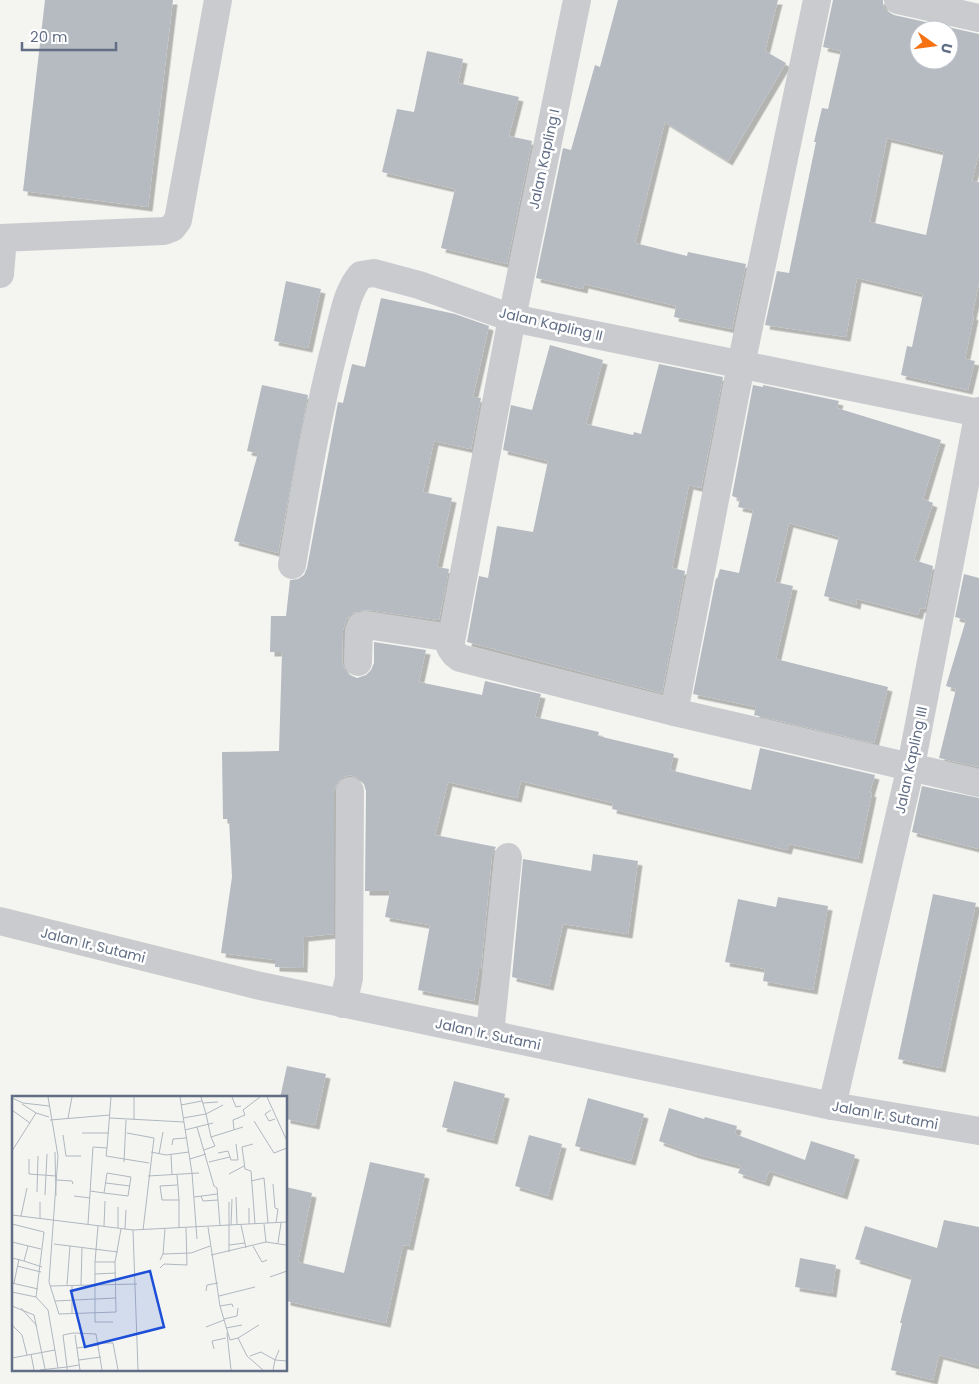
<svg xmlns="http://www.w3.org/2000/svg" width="979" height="1384" font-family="Poppins,sans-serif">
  <defs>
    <filter id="shadow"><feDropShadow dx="4.5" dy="4.5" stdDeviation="0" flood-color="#0004"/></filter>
  </defs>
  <rect width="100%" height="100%" fill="#f4f5f1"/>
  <g fill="#b6bbc1" fill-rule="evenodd" filter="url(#shadow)">
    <polygon points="45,0 173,0 148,207 23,191"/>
    <polygon points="618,0 778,0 765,51 786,63 728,161 665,122 635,243 687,256 688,252 746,264 732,329 674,317 676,306 584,284 583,289 536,278 563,148 571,150 595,65 600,67"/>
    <path d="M833,0H883V5L887,11L894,15L979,34V153L972,181L979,182V283L972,315L974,316L965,359L975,361L968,390L901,375L907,346L912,347L923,294L857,278L846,337L765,325L777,271L789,273L816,142H814L822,108L828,109L841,51L823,47ZM919,30H949V60H919ZM887,138L944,152L926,235L870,222Z"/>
    <polygon points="427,51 463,59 458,83 519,97 509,136 532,141 507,264 441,248 455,189 382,172 397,109 414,112"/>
    <polygon points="286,281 321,289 308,348 274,341"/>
    <polygon points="381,298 455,314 489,326 473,397 481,398 471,449 434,441 423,492 452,498 437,567 449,569 439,620 368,610 358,611 351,614 346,620 343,630 342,662 345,670 350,675 357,678 366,675 371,670 374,663 374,642 426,650 419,682 482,695 485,681 541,694 535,717 599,732 598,736 674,754 670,770 751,790 760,748 875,775 870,792 872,793 858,859 789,844 787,850 612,809 613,803 521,781 517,798 448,782 435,835 496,847 492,855 481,969 479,969 474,1001 418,990 430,925 385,917 390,891 365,891 366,791 364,784 358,778 350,775 343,777 337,783 334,791 334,934 304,937 303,968 275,967 275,960 221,953 232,877 229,819 223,819 222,752 279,751 282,652 270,652 271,616 286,616 290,580 298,579 304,575 307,568 338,402 343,403 352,364 365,367"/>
    <polygon points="550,345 603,360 586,424 633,435 634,432 641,434 659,364 723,377 701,488 689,485 672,568 685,571 662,693 467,642 479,576 488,578 497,526 533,532 548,461 503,450 511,405 532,410"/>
    <polygon points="262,385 308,395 278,553 234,541 258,453 247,451"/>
    <polygon points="753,385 763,387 763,385 839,401 837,408 941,440 923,499 933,503 914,560 933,566 925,609 920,608 918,615 857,599 856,605 824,596 839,537 789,523 775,582 793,586 776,659 888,687 874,743 754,715 756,707 693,694 716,578 717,579 720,569 739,573 753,510 738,507 740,499 732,496"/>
    <polygon points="964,574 979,578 979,767 939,758 956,689 946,686 966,620 955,617"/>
    <polygon points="922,786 979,798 979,849 912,832"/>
    <polygon points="593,854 638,861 628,934 563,924 549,986 512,977 523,859 591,871"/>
    <polygon points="933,894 976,903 941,1068 898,1059"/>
    <polygon points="778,897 828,906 813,990 763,981 765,969 725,962 738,899 776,907"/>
    <polygon points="287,1066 326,1074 315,1125 286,1119 286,1098 280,1098"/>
    <polygon points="454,1081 505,1094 493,1140 442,1127"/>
    <polygon points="588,1098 644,1114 631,1161 575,1146"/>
    <polygon points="669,1108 704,1119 705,1117 737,1126 735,1134 805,1160 811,1141 855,1155 843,1195 769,1171 765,1182 738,1173 741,1166 695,1154 659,1141"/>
    <polygon points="529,1135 562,1144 548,1196 515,1186"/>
    <polygon points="370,1162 425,1174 409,1246 403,1245 386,1323 286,1301 286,1187 312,1193 298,1262 344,1273"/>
    <polygon points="944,1220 979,1227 979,1366 939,1355 933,1380 891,1370 902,1323 900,1323 912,1277 855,1259 865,1226 937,1248"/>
    <polygon points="800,1258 836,1265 832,1293 795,1287"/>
  </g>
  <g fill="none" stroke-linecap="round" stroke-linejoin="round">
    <g stroke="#c9cbcf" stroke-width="28">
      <polyline points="577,0 512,318 450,647 455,654 460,658 674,712 979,783"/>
      <polyline points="898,0 979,18"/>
      <polyline points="0,238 164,231 172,228 178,220 218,0"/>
      <polyline points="0,274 3,238"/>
      <path d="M292,565C305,488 318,410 338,335C344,314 347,291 361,275L374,273L419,285L512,318L979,413"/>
      <polyline points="358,662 359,631 361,626 366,625 451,638"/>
      <polyline points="674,712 741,365 817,0"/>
      <polyline points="0,921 256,985 832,1106 979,1131"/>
      <polyline points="343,1004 349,978 350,791"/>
      <polyline points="490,1034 508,857"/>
      <polyline points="832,1106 911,766 979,411"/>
    </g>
  </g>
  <g text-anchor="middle" stroke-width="5" stroke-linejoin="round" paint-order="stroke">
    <g font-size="14" fill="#616e85" stroke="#fff">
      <text transform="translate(544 159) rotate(-78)" y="5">Jalan Kapling I</text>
      <text transform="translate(551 324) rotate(13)" y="5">Jalan Kapling II</text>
      <text transform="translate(911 760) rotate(-78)" y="5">Jalan Kapling III</text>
      <text transform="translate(93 945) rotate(14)" y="5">Jalan Ir. Sutami</text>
      <text transform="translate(488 1034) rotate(12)" y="5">Jalan Ir. Sutami</text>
      <text transform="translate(885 1115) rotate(10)" y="5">Jalan Ir. Sutami</text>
    </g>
  </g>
  <g transform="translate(12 1096)">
    <rect width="275" height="275" fill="#f4f5f1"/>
    <path fill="none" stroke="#b0b7c0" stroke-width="1" d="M36,1L46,60L37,186L47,218L104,216L103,166H83M122,1V24M168,1L180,77L185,143M220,1L224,11L229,10M255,1L275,45M0,2L11,7L37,10M191,7L206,6M10,8L24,17M169,9L190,5M211,9L194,18L199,41L231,31M0,14L18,27M259,14L253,18L257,25L263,23M56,22L60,1M98,22L172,26M171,22L194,18L189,1M38,24L98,19M242,25L262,57L275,52M185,31L202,90L205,92L208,130M173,34L201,27M222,34L221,24L233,19L231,14L248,1M70,37H97M115,37L142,42L131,134M51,39L54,60H69M241,48L230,51L233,73L239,75L243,128M160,49L161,43L174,42M95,52L94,60L137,67M192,54L203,50L199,41M0,55L24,17L37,21M43,56L44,100M139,56L154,59L177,56M206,57L216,55L219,64H226L224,48M147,58L151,36M159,58L160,79M17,63V78L44,80M178,63L194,58M112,66L114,24M197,66L218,61M217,78L232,70M165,79L167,104H150L148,90L165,89M136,80L187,77M45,84L60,85L61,88M239,85L252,82L256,127M94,87L118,90M261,88L263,112L266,113L264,127M78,95L92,97L95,77L119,81L116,100L92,97M25,96L26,60M33,99L35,58M62,100L78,102M189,100L191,105L206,104M182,101L205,98M224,101L225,129M167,104V132M237,112V128M0,119L121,134L275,126M9,120L15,92M28,122V106M0,128L32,136L24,201M76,128L81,51L95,52L99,1M252,128L254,146M219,129L220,103M229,129L234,152M86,130L83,166V226H101M92,130L93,105M196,131L208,210L218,244L226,242L235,260L251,274M106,132V111M113,133L114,114M121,134L126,274M0,146L29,153M266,147L269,127M42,148L106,156M217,149L233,147M241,150L250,166L255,164M217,156V106M151,158L179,157L198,150M199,159L254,146L274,149M0,162L12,165L16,150M148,164L151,158L153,133M12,165L30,171M103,166L109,133M5,170L29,176M148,172L152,168L175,169L174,132M83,178L104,177M258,181L275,175M0,187L26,193M2,187L7,163M55,189L58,150M60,189V218M69,189L70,152M38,190L125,188M194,195L195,189L206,187M0,196L24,201L36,214L46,272M207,200L243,191M43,205L104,202M0,210L22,219L33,273M208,210L220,208L221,211M9,212L25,230M212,223L225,220L226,212M0,229L10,239L15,259M194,231L212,224M214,232L230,229M215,237L219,274M63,239L68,274M226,242L247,229M87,247H101L106,274M65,252L87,249M202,253L200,245L214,242M19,258L22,274M238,260L249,256L263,264L267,254M0,262L43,254M67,264L89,261M28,274L55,271L51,239L61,237L84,238L90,274M55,274V271L67,269M261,274L263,264L275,265"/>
    <path fill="#1d4ed8" fill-opacity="0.15" stroke="#1d4ed8" stroke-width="2.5" d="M138,175L152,231L73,251L59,195Z"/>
    <rect width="275" height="275" fill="none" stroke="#616e85" stroke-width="2.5"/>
  </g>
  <g transform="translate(934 45) rotate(104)"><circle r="24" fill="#ffffff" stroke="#c0c5ce"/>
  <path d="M0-4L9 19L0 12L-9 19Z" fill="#f57111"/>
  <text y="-8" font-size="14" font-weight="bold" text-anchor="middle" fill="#616e85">U</text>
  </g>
  <path d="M22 42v8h94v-8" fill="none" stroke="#616e85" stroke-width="2.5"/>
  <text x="30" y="42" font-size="15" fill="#616e85" stroke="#ffffff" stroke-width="4" paint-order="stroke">20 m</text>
</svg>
